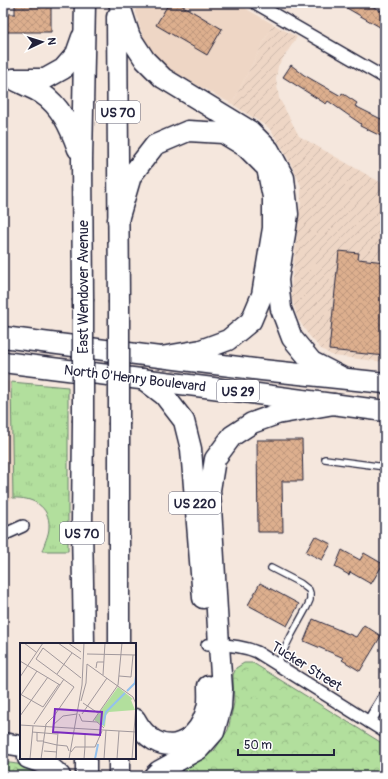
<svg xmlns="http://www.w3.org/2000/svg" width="388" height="779" font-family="Pangolin,sans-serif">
  <defs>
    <pattern id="industrial-furrows" width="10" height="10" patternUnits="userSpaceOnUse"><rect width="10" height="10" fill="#eed6c5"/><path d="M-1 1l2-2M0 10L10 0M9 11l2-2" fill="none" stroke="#ccb7aa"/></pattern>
    <pattern id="grass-tufts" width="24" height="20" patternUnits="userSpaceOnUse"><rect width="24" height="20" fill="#b2df9d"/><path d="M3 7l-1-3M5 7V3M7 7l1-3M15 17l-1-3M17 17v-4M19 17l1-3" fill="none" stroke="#99bf88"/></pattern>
    <pattern id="forest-crowns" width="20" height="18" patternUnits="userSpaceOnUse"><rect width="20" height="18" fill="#b2df9d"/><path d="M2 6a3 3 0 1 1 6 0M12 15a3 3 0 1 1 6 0" fill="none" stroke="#99bf88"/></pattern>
    <pattern id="building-cross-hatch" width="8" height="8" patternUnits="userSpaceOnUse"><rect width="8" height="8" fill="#ddaf8e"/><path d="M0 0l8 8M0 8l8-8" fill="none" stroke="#bd967b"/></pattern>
  </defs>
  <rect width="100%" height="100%" fill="#f5e7dd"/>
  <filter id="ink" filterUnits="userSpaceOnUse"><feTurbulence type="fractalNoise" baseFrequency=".025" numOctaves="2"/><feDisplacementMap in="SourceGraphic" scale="8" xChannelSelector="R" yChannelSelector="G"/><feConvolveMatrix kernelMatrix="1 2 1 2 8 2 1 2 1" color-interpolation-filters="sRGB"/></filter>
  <g filter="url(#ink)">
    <g fill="#eed6c5">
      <polygon points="136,3 236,3 273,24 232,104 170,70 158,60 146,43 140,28 136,13"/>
      <polygon points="3,380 11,382 13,498 3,504"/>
    </g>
    <polygon fill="url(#industrial-furrows)" points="273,24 297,37 278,66 276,79 279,98 299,136 385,185 385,362 333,356 320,348 307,333 298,319 292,300 291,286 301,200 301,186 292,166 282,147 269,128 232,104"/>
    <path fill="url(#grass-tufts)" stroke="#6a806c" d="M11,382L68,387V551H42C44,544 49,535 49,527C50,506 32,497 13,498Z"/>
    <g fill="url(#forest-crowns)" stroke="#6a806c">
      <polygon points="244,663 253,663 385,745 385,776 170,776 193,765 214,751 228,730 234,703 233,675 236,668"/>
      <polygon points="3,762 31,766 46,776 3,776"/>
    </g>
    <g fill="url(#building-cross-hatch)" stroke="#22223b">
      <polygon points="15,3 51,3 51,32 3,32 3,14 15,14"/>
      <polygon points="169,3 178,3 222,29 207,55 156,25"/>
      <polygon points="338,3 366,3 385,13 385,30"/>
      <polygon points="291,65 304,75 341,96 342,93 357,103 355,106 385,121 385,138 360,126 361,124 328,101 326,104 283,77"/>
      <polygon points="339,251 359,253 358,259 385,262 385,356 329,350"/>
      <polygon points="257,440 302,440 303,481 282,481 283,532 258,532"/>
      <polygon points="315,536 331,544 322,560 306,552"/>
      <polygon points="342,550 360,560 364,553 383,564 371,584 350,572 349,575 335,567"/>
      <polygon points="260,583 299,604 287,626 248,605"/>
      <polygon points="313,619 356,637 364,625 381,636 360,671 342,660 344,658 304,641"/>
    </g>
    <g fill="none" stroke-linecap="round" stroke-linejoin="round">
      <defs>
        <g id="lane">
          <polyline points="325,459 385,467"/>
          <polyline points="271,568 300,583 309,590 310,593 310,600 307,607 291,636 277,664"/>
        </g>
        <g id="street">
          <polyline points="255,3 385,78"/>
          <polyline points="3,535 23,526"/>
          <path d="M207,645C225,644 240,645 257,652L385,732"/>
          <polyline points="369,722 385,696"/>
        </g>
        <g id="highway">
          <polyline points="119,3 130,37 145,60 163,78 250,131 269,150 284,178 288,214 278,280 281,309 292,338 312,362 343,378"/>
          <polyline points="117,17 119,301"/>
          <path d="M13,79C22,84 32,88 41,93C61,106 70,127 78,149"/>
          <polyline points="15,79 45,79 63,69 76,54 82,37"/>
          <polyline points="118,220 131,176 155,145 188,131 223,133 246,147 267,168 273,197 273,228 262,295 251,321 228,340 201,350 161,357"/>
          <polyline points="83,299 82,160 85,3"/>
          <polyline points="3,337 262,370 385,383"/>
          <polyline points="3,362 213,388 385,411"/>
          <polyline points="143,379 164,395 184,421 191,449 203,598"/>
          <polyline points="83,422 82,525 84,644"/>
          <polyline points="119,644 119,425"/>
          <path d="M135,719C157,760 197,749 207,708C209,701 208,693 208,686"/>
          <polyline points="3,743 21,746"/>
          <path d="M28,758C40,762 51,766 60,776"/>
          <polyline points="86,758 86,776"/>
          <polyline points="119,758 119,776"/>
          <polyline points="154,776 159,771 199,749 214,732 221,707 222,689 219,645 210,490 215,459 232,436 252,423 277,414 334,404"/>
        </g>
      </defs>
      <use href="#lane" stroke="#22223b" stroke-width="8"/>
      <use href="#street" stroke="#22223b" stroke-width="14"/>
      <use href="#highway" stroke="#22223b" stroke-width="23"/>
      <use href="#lane" stroke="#fff" stroke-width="5.5"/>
      <use href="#street" stroke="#fff" stroke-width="11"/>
      <use href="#highway" stroke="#fff" stroke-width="20"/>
      <defs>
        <g id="highway-bridge">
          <polyline points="119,301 119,425"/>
          <polyline points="83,422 83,299"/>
        </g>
      </defs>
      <use href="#highway-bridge" stroke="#22223b" stroke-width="23" stroke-linecap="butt"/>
      <use href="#highway-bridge" stroke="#fff" stroke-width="20"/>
    </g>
  </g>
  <g text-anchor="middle" stroke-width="3" stroke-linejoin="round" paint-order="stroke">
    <g fill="#fff" stroke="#646476" stroke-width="1">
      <rect x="96" y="101" width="44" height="22" rx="3"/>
      <rect x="217" y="380" width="42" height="22" rx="3"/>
      <rect x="169" y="492" width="52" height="22" rx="3"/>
      <rect x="60" y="522" width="44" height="22" rx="3"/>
    </g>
    <g font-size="13" font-weight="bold" fill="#22223b">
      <text x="118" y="117">US 70</text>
      <text x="238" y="396">US 29</text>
      <text x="195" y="508">US 220</text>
      <text x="82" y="538">US 70</text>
    </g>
    <g font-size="14" fill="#22223b" stroke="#fff">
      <text transform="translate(83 287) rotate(-90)" y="5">East Wendover Avenue</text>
      <text transform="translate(135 378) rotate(7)" y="5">North O'Henry Boulevard</text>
      <text transform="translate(307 666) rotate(32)" y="5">Tucker Street</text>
    </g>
  </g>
  <g transform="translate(20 643)">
    <rect width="116" height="116" fill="#f5e7dd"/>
    <path d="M98,44L113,56L111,57L115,67L89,69L86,72L85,84L74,77Z" fill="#b2df9d"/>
    <path fill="none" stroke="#94c1ee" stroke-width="2" d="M107,48L115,40L116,33M83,82L86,69L105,50M75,116L78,101"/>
    <path fill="none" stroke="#a1989c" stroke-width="1" d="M4,0L16,9M38,0L61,16M48,0L61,9M67,11L116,12M0,18L40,42M76,25L77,19H84M37,31L52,10M83,32L85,0M99,33L111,34L113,12M0,34L23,0M66,40L67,21L113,54L116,61L112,116M0,51L23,64M1,52L17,28M61,58L66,40M63,60L78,70M23,64L39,41M59,71L62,78L77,79L84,85M62,71L87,35M0,73L28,34M73,78L98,42L102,0M14,81L44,36M26,81L34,73L54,44L16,16L23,5L61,35M0,82L116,89M33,82L43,73L57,71M12,89L37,91M17,89V98H23M38,89L37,102L47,103L49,108M65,90V103M24,99L37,102M24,108L37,109M51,109L55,104H75L82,88M10,116L13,83M21,116L26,81M36,116L37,102M49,116L62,42L64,0M64,116L65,103M84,116L86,87M97,116L99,88"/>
    <path fill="#7b2cbf" fill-opacity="0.15" stroke="#7b2cbf" stroke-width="2" d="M35,66L82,69L80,92L33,89Z"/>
    <rect width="116" height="116" fill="none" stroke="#22223b" stroke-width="2"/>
  </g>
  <rect width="388" height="779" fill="none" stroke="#fff" stroke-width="16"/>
  <rect x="8" y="8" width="372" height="763" fill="none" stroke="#22223b" stroke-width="1.5" filter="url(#ink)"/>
  <g transform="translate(42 42) rotate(86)" stroke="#ffffff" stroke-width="3" paint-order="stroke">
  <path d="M0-3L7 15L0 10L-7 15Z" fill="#22223b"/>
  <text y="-6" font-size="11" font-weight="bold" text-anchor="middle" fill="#22223b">N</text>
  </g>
  <path d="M238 749v6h96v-6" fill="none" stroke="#22223b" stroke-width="2"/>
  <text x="244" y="749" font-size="12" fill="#22223b" stroke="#ffffff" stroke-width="3" paint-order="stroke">50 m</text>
</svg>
